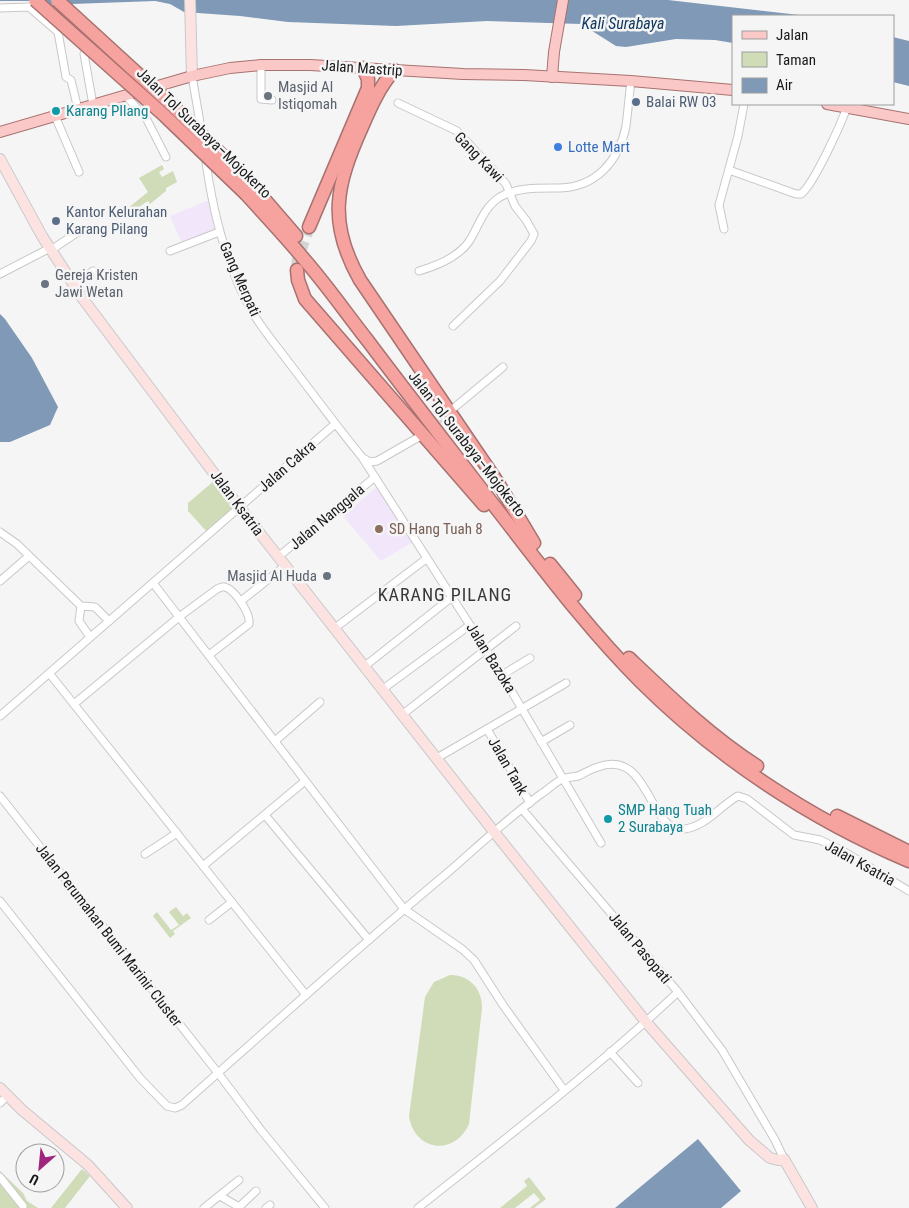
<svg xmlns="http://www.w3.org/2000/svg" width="909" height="1208" font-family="'Roboto Condensed',sans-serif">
  <rect width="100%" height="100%" fill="#f5f5f6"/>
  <g fill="#f2e6fa">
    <polygon points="209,200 218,236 184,248 170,216"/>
    <polygon points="377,487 413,542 381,561 343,516"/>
  </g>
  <g fill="#cfdcb7">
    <polygon points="162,165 164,169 159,172 162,177 173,171 177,182 166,188 166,191 150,204 148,201 131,212 128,208 148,192 139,178"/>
    <polygon points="215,480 232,509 208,533 188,511 188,503"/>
    <polygon points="176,907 183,916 187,913 191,918 173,931 175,934 170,938 153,916 157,912 171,930 179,925 169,912"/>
    <path d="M450,975C469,975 482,988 482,1008L469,1124C454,1157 414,1151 409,1116L425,997L434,982Z"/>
    <polygon points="82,1169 90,1176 65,1208 51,1208"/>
    <polygon points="0,1171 23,1193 27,1201 38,1208 0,1208"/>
    <polygon points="529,1177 546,1199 534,1208 530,1208 540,1200 534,1193 515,1208 500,1208 527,1186 524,1181"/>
  </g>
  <g fill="#7f99b6">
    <polygon points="0,0 668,0 808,16 733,16 733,43 715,40 676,39 626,47 616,46 581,24 487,21 396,26 288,22 240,16 184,12 170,4 155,1 44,5 30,1 0,1"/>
    <polygon points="893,37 909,41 909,86 893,82"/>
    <polygon points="0,314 5,319 32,358 58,407 50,425 10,442 0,442"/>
    <polygon points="698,1139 741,1191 721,1208 615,1208"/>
  </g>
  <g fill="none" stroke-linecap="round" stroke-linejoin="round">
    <polyline stroke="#d4d4d5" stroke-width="7" stroke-dasharray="7 3.5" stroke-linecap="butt" points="431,428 451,411"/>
    <polyline stroke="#d4d4d5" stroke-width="12" stroke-dasharray="12 6" stroke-linecap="butt" points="297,270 298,257 309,227"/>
    <defs>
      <g id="street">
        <polyline points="0,8 29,7 58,32 66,77 71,80 78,109"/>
        <polyline points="84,54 93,105"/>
        <polyline points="261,65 261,99 272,100"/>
        <polyline points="192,76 202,134"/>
        <polyline points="125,95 146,118 166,157"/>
        <polyline points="398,103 457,131 506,184 515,206 526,220 534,234 531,241 500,281 453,326"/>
        <polyline points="55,116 79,172"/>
        <path d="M205,155C212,208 224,261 250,308C261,328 276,345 290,364C314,395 337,427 362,457L502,675L601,843"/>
        <path d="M729,170L796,194H801C814,184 841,124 847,107"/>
        <polyline points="724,229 719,205 738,136 744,104"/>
        <polyline points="51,250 78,232 83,231"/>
        <polyline points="170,251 219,232"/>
        <path d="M419,271C436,266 460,256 470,240C479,225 484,207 500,197C517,187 540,188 560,188C596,187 619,161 626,126C628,111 629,96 631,81"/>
        <polyline points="0,274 50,248"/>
        <polyline points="74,284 93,271"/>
        <polyline points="455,407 503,367"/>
        <polyline points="365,459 370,462 377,461 419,437"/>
        <polyline points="0,532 17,544 81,606 95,607 109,621"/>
        <polyline points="278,557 375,477"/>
        <polyline points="0,581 29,556"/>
        <polyline points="153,583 404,909 462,949 474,960 503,1005 564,1090"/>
        <polyline points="241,601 285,566"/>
        <polyline points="81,606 79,621 90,637"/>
        <polyline points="335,628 426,559"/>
        <polyline points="365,666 452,597"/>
        <polyline points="49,673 306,995"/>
        <polyline points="502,675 530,658"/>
        <polyline points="383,689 470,625"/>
        <path d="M74,704L179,617L217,589C220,588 222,586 225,587C235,590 251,614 249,624L209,655"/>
        <polyline points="403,714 516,626"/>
        <polyline points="0,716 335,424"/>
        <polyline points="487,729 530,803"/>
        <polyline points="275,741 320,702"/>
        <polyline points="541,742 570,725"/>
        <polyline points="437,758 566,683"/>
        <polyline points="0,796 218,1073 261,1130 325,1208"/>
        <polyline points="522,809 678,992 722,1050 775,1140 784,1159"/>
        <polyline points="265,815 369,940"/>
        <polyline points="145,854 177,833"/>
        <polyline points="203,866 305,781"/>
        <path d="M0,901L140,1078L167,1106L175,1108L182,1105C269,1028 356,949 446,874C477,847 508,818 541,794C548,790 556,781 563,779C568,777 573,777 578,776C585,773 591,769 598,767C650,748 648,833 684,829C705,827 720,806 738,796L747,799L794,835L820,840L843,851L909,891"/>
        <polyline points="209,920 232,902"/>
        <polyline points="610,1052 638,1083"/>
        <polyline points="0,1103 7,1096"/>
        <polyline points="0,1177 23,1206"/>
        <polyline points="220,1196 239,1207 256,1191"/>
        <polyline points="204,1208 239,1180"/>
        <polyline points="266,1208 270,1205"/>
        <path d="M418,1208C506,1138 596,1069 678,992"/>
      </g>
      <g id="secondary">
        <polyline points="190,0 192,76"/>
        <polyline points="0,159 42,236 83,299 240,508 495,833 646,1022 749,1140 770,1158 778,1160 784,1159 812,1208"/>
        <polyline points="0,1088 22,1110 88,1165 127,1208"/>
      </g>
      <g id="primary">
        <polyline points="552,77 554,52 563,0"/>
        <polyline points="827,104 909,119"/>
        <polyline points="0,132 192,76 230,68 261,65 310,65 463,74 524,75 631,81 733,90"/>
      </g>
      <g id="highway">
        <path d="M394,70C379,88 371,106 362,127C336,185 327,222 360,280L498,483L534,543"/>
        <polyline points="252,185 296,236"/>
        <path d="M246,194C265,215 285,236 303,258C326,284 346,313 368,341C410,397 453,452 496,508C542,567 587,628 640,681C716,757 810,819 909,861"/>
        <polyline points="309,227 368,88 368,79 363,68"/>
        <polyline points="297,270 298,280 305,299 484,505"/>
        <polyline points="550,564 575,595"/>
        <path d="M629,658C669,696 710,736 757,766"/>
        <polyline points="837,816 909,852"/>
      </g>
    </defs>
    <use href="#street" stroke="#c8c8c9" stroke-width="9"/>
    <use href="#secondary" stroke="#c8c8c9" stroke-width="12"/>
    <use href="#primary" stroke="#a87270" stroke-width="12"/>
    <use href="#highway" stroke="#a87270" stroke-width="15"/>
    <use href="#street" stroke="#fff" stroke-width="7"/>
    <use href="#secondary" stroke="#fce3e2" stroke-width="10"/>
    <use href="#primary" stroke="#fac8c6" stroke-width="10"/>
    <use href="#highway" stroke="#f6a3a0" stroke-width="12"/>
    <defs>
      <g id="highway-bridge">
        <polyline points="35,0 165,116 246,194"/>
        <polyline points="57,0 173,106 252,185"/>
      </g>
    </defs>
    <use href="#highway-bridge" stroke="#a87270" stroke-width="15" stroke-linecap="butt"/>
    <use href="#highway-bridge" stroke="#f6a3a0" stroke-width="12"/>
  </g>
  <g fill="#6b7280" stroke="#f5f5f6" stroke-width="2">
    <circle cx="268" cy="96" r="5"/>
    <circle cx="45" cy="284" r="5"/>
    <circle cx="327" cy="576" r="5"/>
  </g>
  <g fill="#5c6f8a" stroke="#f5f5f6" stroke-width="2">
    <circle cx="636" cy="102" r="5"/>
    <circle cx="56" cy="221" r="5"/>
  </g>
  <g fill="#0f9aa8" stroke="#f5f5f6" stroke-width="2">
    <circle cx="56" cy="111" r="5"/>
    <circle cx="608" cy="819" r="5"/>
  </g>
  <circle fill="#3f7fe0" stroke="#f5f5f6" stroke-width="2" cx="558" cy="147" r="5"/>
  <circle fill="#8d6e63" stroke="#f5f5f6" stroke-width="2" cx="379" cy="529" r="5"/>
  <g text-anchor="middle" stroke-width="5" stroke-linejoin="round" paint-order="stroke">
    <g font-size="15" fill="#181818" stroke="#f5f5f6">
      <text transform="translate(362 68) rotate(4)" y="5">Jalan Mastrip</text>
      <text transform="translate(204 133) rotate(44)" y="5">Jalan Tol Surabaya–Mojokerto</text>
      <text transform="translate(479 157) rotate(46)" y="5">Gang Kawi</text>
      <text transform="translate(240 279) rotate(66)" y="5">Gang Merpati</text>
      <text transform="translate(467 444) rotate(52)" y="5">Jalan Tol Surabaya–Mojokerto</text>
      <text transform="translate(287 466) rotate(-41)" y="5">Jalan Cakra</text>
      <text transform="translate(237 503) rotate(53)" y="5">Jalan Ksatria</text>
      <text transform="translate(327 517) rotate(-40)" y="5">Jalan Nanggala</text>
      <text transform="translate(491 658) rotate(58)" y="5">Jalan Bazoka</text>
      <text transform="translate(508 766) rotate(60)" y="5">Jalan Tank</text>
      <text transform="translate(860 863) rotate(29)" y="5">Jalan Ksatria</text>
      <text transform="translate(109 935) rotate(52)" y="5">Jalan Perumahan Bumi Marinir Cluster</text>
      <text transform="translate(640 948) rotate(50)" y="5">Jalan Pasopati</text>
    </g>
    <g font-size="15" fill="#5b616d" stroke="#f5f5f6" text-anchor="start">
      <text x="278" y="92">Masjid Al<tspan x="278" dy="17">Istiqomah</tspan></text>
      <text x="55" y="280">Gereja Kristen<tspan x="55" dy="17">Jawi Wetan</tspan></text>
      <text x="317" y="581" text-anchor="end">Masjid Al Huda</text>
    </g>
    <g font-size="15" fill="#4e5e75" stroke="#f5f5f6" text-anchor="start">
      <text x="646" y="107">Balai RW 03</text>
      <text x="66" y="217">Kantor Kelurahan<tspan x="66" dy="17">Karang Pilang</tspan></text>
    </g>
    <g font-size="15" fill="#0d838f" stroke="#f5f5f6" text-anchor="start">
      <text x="66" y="116">Karang PIlang</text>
      <text x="618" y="815">SMP Hang Tuah<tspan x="618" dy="17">2 Surabaya</tspan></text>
    </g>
    <g font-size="15" fill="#366cbe" stroke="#f5f5f6" text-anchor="start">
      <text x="568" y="152">Lotte Mart</text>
    </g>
    <g font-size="15" fill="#785e54" stroke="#f5f5f6" text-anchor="start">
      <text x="389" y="534">SD Hang Tuah 8</text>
    </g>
    <g font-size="16" font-style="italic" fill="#113960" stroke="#f5f5f6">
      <text x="623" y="29">Kali Surabaya</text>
    </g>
    <g font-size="18" letter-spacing="1" fill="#383839" stroke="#f5f5f6">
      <text x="445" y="601">KARANG PILANG</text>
    </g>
  </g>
  <rect x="732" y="15" width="162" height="90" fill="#f5f5f6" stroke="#9d9d9d"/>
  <rect x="742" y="31" width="25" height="8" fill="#fac8c6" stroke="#9d9d9d"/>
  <text x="776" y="40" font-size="15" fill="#181818">Jalan</text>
  <rect x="742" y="52" width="25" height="15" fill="#cfdcb7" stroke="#9d9d9d"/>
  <text x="776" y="65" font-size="15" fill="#181818">Taman</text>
  <rect x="742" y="78" width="25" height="15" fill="#7f99b6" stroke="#9d9d9d"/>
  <text x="776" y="90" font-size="15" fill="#181818">Air</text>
  <g transform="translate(40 1168) rotate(207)"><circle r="24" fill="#f5f5f6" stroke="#9d9d9d"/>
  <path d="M0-4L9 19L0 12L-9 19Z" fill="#a0257c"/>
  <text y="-8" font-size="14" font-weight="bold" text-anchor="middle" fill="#181818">U</text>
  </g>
</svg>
